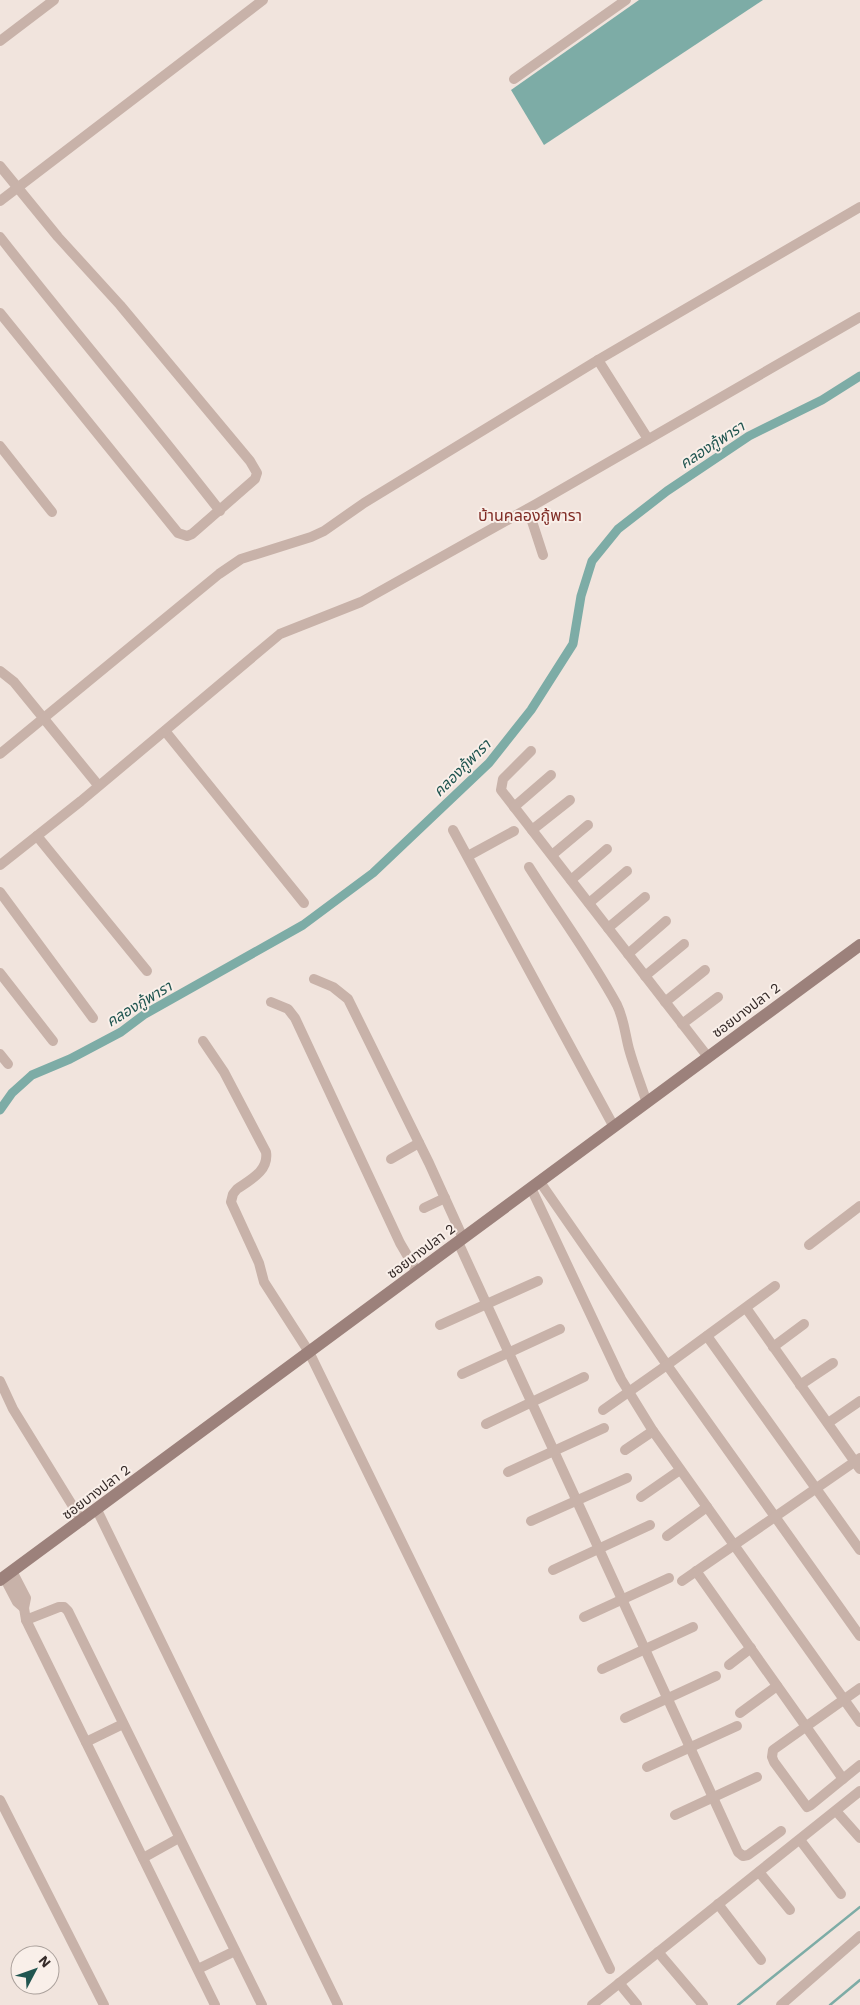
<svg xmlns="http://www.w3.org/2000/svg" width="860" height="2005" font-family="'Work Sans','Noto Sans Thai',sans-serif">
  <rect width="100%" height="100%" fill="#f1e4dd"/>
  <polygon fill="#7daca6" points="639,0 763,0 544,145 511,90"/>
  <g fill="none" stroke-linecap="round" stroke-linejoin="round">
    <g stroke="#7daca6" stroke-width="2.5">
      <polyline points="738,2005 860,1907"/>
      <polyline points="830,2005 860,1980"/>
    </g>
    <polyline stroke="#7daca6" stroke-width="9" points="0,1110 12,1093 32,1075 70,1059 121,1032 145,1014 303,925 373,873 489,763 531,710 573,644 581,596 592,561 618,529 667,491 749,436 822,400 860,376"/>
    <g stroke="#c8b2a9" stroke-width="10">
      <polyline points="0,41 54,0"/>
      <polyline points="514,79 626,0"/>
      <polyline points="0,166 58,237 120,305 250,461 257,473 255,479 192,534 187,536 178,533 0,313"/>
      <polyline points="0,201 263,0"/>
      <path d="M0,237C72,329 148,418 220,511"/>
      <polyline points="598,360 648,439"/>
      <polyline points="0,446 52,512"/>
      <polyline points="528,509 543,555"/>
      <polyline points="0,671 14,682 98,785"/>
      <polyline points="165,731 304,903"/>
      <polyline points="531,751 503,779 501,790 708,1057"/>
      <polyline points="0,754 219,574 241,559 311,537 324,531 364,503 598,360 860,207"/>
      <polyline points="514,807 551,775"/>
      <polyline points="453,830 614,1127"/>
      <polyline points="532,830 570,800"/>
      <polyline points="37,836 147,971"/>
      <polyline points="552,855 588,825"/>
      <polyline points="468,856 514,831"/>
      <polyline points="0,865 81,801 280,634 361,602 536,504 860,317"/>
      <path d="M529,867C558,913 591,957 617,1005C624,1019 625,1034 629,1049C634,1067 641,1085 647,1103"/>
      <polyline points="571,880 607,849"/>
      <polyline points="0,892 93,1018"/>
      <polyline points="589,903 627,871"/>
      <polyline points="608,928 645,897"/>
      <polyline points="628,954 666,921"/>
      <polyline points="0,973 53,1041"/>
      <polyline points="645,976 684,944"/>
      <polyline points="314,979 333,987 348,999 429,1163 463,1238"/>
      <polyline points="271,1002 288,1009 295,1018 400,1243 417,1272"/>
      <polyline points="665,1002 705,970"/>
      <polyline points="682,1024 718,997"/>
      <path d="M203,1041L224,1072L266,1152C269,1171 250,1180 237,1189L233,1194L231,1202L259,1263L264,1282L309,1352L610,1969"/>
      <polyline points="0,1054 8,1064"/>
      <polyline points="391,1159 419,1143"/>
      <polyline points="540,1182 667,1365 860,1636"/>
      <polyline points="531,1188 621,1379 653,1431 860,1722"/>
      <polyline points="424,1208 445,1198"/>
      <polyline points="458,1242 738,1852 743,1856 748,1855 781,1831"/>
      <polyline points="809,1245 860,1206"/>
      <polyline points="746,1308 860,1469"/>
      <polyline points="440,1325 538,1281"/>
      <polyline points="707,1336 860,1550"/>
      <polyline points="773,1347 804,1324"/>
      <polyline points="462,1374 560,1329"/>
      <polyline points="0,1381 13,1409 82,1521"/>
      <polyline points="800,1385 833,1363"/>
      <polyline points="603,1410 667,1365 775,1286"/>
      <polyline points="828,1423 860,1401"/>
      <polyline points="486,1424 584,1377"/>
      <polyline points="625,1450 653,1431"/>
      <polyline points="508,1472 604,1428"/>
      <polyline points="641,1497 680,1470"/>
      <polyline points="97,1510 338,2005"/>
      <polyline points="531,1521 627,1478"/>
      <polyline points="667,1536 707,1507"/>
      <polyline points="553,1570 650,1525"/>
      <polyline points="696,1571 843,1779"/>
      <polyline points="4,1577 17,1602 24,1608 26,1598 12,1571"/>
      <polyline points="682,1581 860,1458"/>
      <polyline points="24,1608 26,1620 215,2005"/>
      <polyline points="584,1617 669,1578"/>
      <polyline points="26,1620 59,1607 64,1607 68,1611 262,2005"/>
      <polyline points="729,1665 751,1648"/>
      <polyline points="602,1669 693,1627"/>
      <polyline points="860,1688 773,1750 772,1757 774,1762 807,1807 811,1805 860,1765"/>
      <polyline points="740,1713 777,1686"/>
      <polyline points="625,1718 716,1676"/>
      <polyline points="86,1742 123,1724"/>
      <polyline points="647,1767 737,1726"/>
      <polyline points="0,1800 104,2005"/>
      <polyline points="836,1811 860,1838"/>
      <polyline points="675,1815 757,1777"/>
      <polyline points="800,1840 841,1894"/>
      <polyline points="143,1858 179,1838"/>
      <polyline points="759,1872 790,1910"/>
      <polyline points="718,1904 761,1960"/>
      <polyline points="658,1952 703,2005"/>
      <polyline points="198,1969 235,1951"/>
      <polyline points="619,1983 637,2005"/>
      <polyline points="592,2005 860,1791"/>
      <polyline points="781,2005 860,1936"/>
    </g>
    <polyline stroke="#9c817b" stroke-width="12" points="0,1580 860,945"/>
  </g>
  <g text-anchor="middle" stroke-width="4" stroke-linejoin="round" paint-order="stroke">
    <g font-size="14" fill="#362b29" stroke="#f9efe9">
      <text transform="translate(746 1010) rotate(-37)" y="5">ซอยบางปลา 2</text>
      <text transform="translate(421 1251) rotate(-37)" y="5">ซอยบางปลา 2</text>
      <text transform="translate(96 1492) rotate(-37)" y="5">ซอยบางปลา 2</text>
    </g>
    <g font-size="15" font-style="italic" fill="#205550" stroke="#f9efe9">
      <text transform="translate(712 445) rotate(-33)" y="5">คลองกู้พารา</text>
      <text transform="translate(462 768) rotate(-45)" y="5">คลองกู้พารา</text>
      <text transform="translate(139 1004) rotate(-31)" y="5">คลองกู้พารา</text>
    </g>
    <g font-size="16" fill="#802d26" stroke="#f9efe9">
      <text x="530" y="521">บ้านคลองกู้พารา</text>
    </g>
  </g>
  <g transform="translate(35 1970) rotate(49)"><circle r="24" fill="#f9efe9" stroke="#aba19c"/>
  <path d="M0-4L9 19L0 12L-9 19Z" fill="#205550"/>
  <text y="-8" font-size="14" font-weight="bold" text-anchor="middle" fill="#362b29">N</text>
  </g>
</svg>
